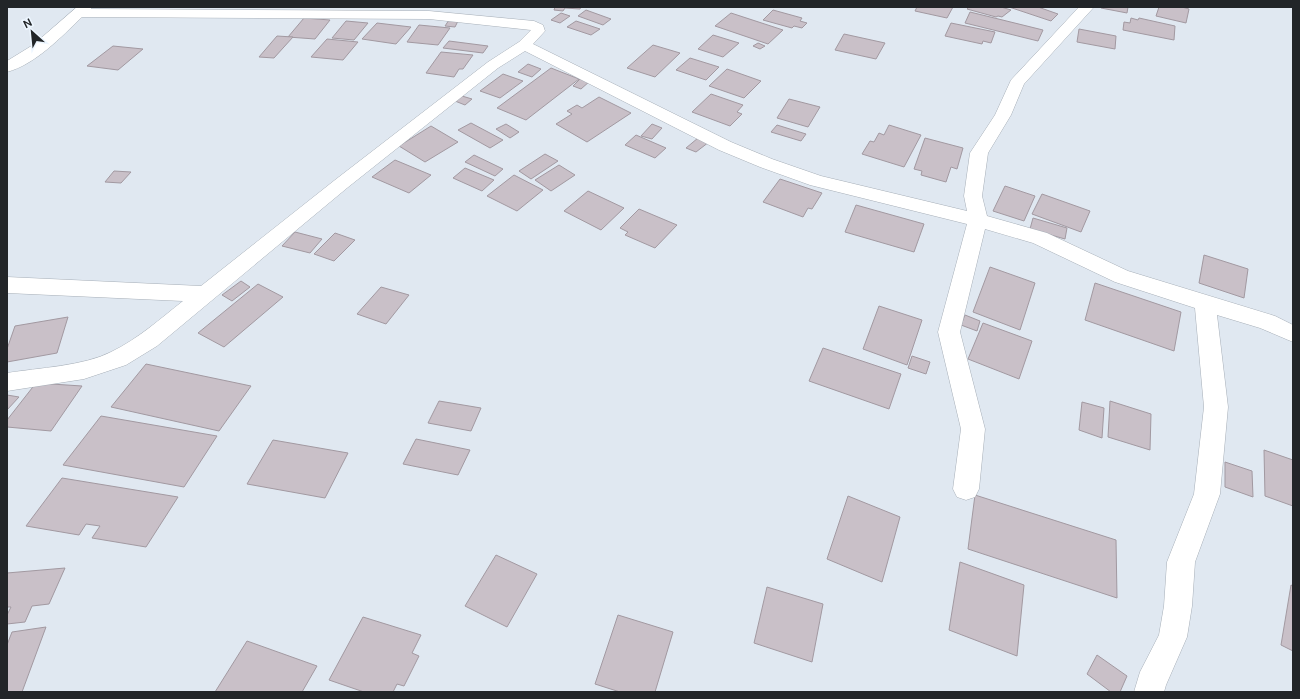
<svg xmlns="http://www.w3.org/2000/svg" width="1300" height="699" font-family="'DM Sans',sans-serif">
  <rect width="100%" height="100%" fill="#e0e8f1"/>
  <g fill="#c9c0c8" stroke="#a299a1">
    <polygon points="553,7 581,7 580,9 565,8 563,11 554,10 555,7"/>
    <polygon points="917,7 953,7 947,18 915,11"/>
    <polygon points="969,7 1001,7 1011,10 1002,17 998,16 996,17 967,9"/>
    <polygon points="1009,7 1038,7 1058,14 1051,21"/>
    <polygon points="1101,7 1128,7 1127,13 1101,8"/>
    <polygon points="1159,7 1182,7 1189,9 1186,23 1156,16"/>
    <polygon points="586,10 611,19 603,25 578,16"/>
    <polygon points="773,10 802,18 800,21 807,23 802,28 794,26 792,28 763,20"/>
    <polygon points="970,12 1043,30 1038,41 965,23"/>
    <polygon points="561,13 570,16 560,23 551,20"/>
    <polygon points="731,13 783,30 768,44 715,26"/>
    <polygon points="304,18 330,20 315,39 288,37"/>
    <polygon points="1131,18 1138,20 1139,18 1175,26 1174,40 1123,30 1124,22 1130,23"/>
    <polygon points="449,20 458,21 455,27 445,26"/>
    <polygon points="346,21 368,23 354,40 332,38"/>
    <polygon points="576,21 600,29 591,35 567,27"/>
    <polygon points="377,23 411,27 396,44 362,39"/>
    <polygon points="951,23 995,32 991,43 983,41 982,44 945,36"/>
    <polygon points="419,25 450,28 438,45 407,42"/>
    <polygon points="1079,29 1116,36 1115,49 1077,42"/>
    <polygon points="844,34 885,43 876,59 835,50"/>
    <polygon points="713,35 739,43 723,57 698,49"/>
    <polygon points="277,36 293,37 274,58 259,57"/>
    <polygon points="327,39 358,42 343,60 311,57"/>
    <polygon points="449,41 488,46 483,53 443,48"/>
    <polygon points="758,43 765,46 760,49 753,46"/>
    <polygon points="653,45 680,53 655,77 627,68"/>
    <polygon points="113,46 143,49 118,70 87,66"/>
    <polygon points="441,52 473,55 463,69 459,69 454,77 426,73"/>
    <polygon points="690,58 719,67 706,80 676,70"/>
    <polygon points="528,64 541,69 532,77 518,72"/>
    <polygon points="551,68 579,79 526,120 497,108"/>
    <polygon points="727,69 761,81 744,98 709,86"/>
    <polygon points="503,74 523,81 500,98 480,91"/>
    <polygon points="581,78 590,81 581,89 573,86"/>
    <polygon points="711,94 743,105 737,112 742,114 730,126 692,112"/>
    <polygon points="462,96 472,99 465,105 455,101"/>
    <polygon points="599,97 631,113 587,142 556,124 572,114 567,111 577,105 582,108"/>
    <polygon points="789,99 820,107 808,127 777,118"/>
    <polygon points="471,123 503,140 490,148 458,130"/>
    <polygon points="506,124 519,132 510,138 496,129"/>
    <polygon points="652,124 662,128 652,139 641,136"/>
    <polygon points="777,125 806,134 801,141 771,132"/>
    <polygon points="889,125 921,135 904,167 862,154 870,141 874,142 879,133 884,135"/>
    <polygon points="431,126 458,142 425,162 399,146"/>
    <polygon points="636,135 666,148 655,158 625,145"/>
    <polygon points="698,138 709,142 696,152 686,148"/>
    <polygon points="925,138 963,148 957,169 951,167 946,182 921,175 922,171 914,169"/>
    <polygon points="545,154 558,161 531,179 519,171"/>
    <polygon points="474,155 503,169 495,176 465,162"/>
    <polygon points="395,160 431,175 409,193 372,177"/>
    <polygon points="559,165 575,175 551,191 535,180"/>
    <polygon points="465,168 494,180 482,191 453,178"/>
    <polygon points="114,171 131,172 121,183 105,182"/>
    <polygon points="514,175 543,190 517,211 487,196"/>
    <polygon points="780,179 822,193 812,209 808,208 803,217 763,202"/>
    <polygon points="1005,186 1035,196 1024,221 993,211"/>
    <polygon points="588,191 624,208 601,230 564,211"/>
    <polygon points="1042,194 1090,211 1081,232 1032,214"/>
    <polygon points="856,205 924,224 914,252 845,232"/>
    <polygon points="639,209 677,225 655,248 625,235 628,232 620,228"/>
    <polygon points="1033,218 1067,228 1065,239 1030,229"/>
    <polygon points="295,232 322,239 310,253 282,246"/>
    <polygon points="335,233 355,240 334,261 314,254"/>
    <polygon points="1204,255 1248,269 1244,298 1199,283"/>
    <polygon points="990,267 1035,283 1020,330 973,312"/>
    <polygon points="241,281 250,287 232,301 222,295"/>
    <polygon points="1095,283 1181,312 1174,351 1085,320"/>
    <polygon points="258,284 283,297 224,347 198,333"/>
    <polygon points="381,287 409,295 386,324 357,314"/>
    <polygon points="879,306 922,320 907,365 863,349"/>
    <polygon points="965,315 980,321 977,331 961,325"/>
    <polygon points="68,317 57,353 7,362 7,349 15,326"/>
    <polygon points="983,323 1032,341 1019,379 968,359"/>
    <polygon points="823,348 901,374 889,409 809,381"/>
    <polygon points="912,356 930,362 926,374 908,368"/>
    <polygon points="146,364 251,386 219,431 111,407"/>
    <polygon points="36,383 82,386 51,431 7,427 7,420"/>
    <polygon points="7,395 19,397 7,410"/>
    <polygon points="439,401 481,408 471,431 428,423"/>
    <polygon points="1110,401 1151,414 1150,450 1108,437"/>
    <polygon points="1082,402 1104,408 1102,438 1079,430"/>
    <polygon points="101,416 217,436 184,487 63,465"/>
    <polygon points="416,439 470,450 458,475 403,464"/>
    <polygon points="273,440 348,453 325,498 247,484"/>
    <polygon points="1264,450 1293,460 1293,506 1265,496"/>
    <polygon points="1225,462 1252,471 1253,497 1225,487"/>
    <polygon points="62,478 178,497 146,547 92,538 100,526 86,524 79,535 26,526"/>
    <polygon points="975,495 1116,540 1117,598 968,549"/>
    <polygon points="848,496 900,517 882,582 827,559"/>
    <polygon points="496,555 537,574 507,627 465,606"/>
    <polygon points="960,562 1024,585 1017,656 949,630"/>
    <polygon points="65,568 49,604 32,606 25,622 7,624 7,615 11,607 7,607 7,573"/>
    <polygon points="1291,585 1293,586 1293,651 1281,645"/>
    <polygon points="767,587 823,604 812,662 754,643"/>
    <polygon points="618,615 673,632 655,692 620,692 595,684"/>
    <polygon points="363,617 421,635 412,653 419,656 404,686 397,684 393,692 364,692 329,680"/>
    <polygon points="46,627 22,692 7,692 7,645 12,632"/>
    <polygon points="247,641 317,666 302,692 215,692"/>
    <polygon points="1097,655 1127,676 1120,692 1111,692 1087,674"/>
  </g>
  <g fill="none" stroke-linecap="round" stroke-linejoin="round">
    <defs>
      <path id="minor" d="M77,7H92L91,9L429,11L534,21L543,25L545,31L533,44L731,142L772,159L821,176L967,211L964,196L970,153L995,115L1011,80L1079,7H1094L1024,84L1011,115L988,153L982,196L987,216L1047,233L1128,271L1275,316L1293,325V342L1260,328L1217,315L1228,407L1220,494L1195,562L1192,606L1187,637L1166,685L1164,692H1134L1140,672L1159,635L1164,606L1167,562L1194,494L1204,407L1195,308L1115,282L1033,243L985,229L960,332L985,429L979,489L975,497L966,500L957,497L953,489L961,429L938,332L967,224L810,185L760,167L719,150L525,51L498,68L347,188L157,346L126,365L84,379L7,391V373C38,368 84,366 111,352C138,339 160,319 183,301L7,293V277L201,286L335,180L488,62L519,42L531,30L429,19L82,17C61,37 36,64 7,72V61L33,45Z"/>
    </defs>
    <use href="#minor" stroke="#a7afb8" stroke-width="1"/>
    <use href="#minor" fill="#fff" fill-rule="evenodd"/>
  </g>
  <rect width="1300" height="699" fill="none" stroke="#222528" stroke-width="16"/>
  <g transform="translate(32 32) rotate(333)" stroke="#edf6ff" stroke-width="3" paint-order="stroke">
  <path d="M0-3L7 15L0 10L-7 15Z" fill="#222528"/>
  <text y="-6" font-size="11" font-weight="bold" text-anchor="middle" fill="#222528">N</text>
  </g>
</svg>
